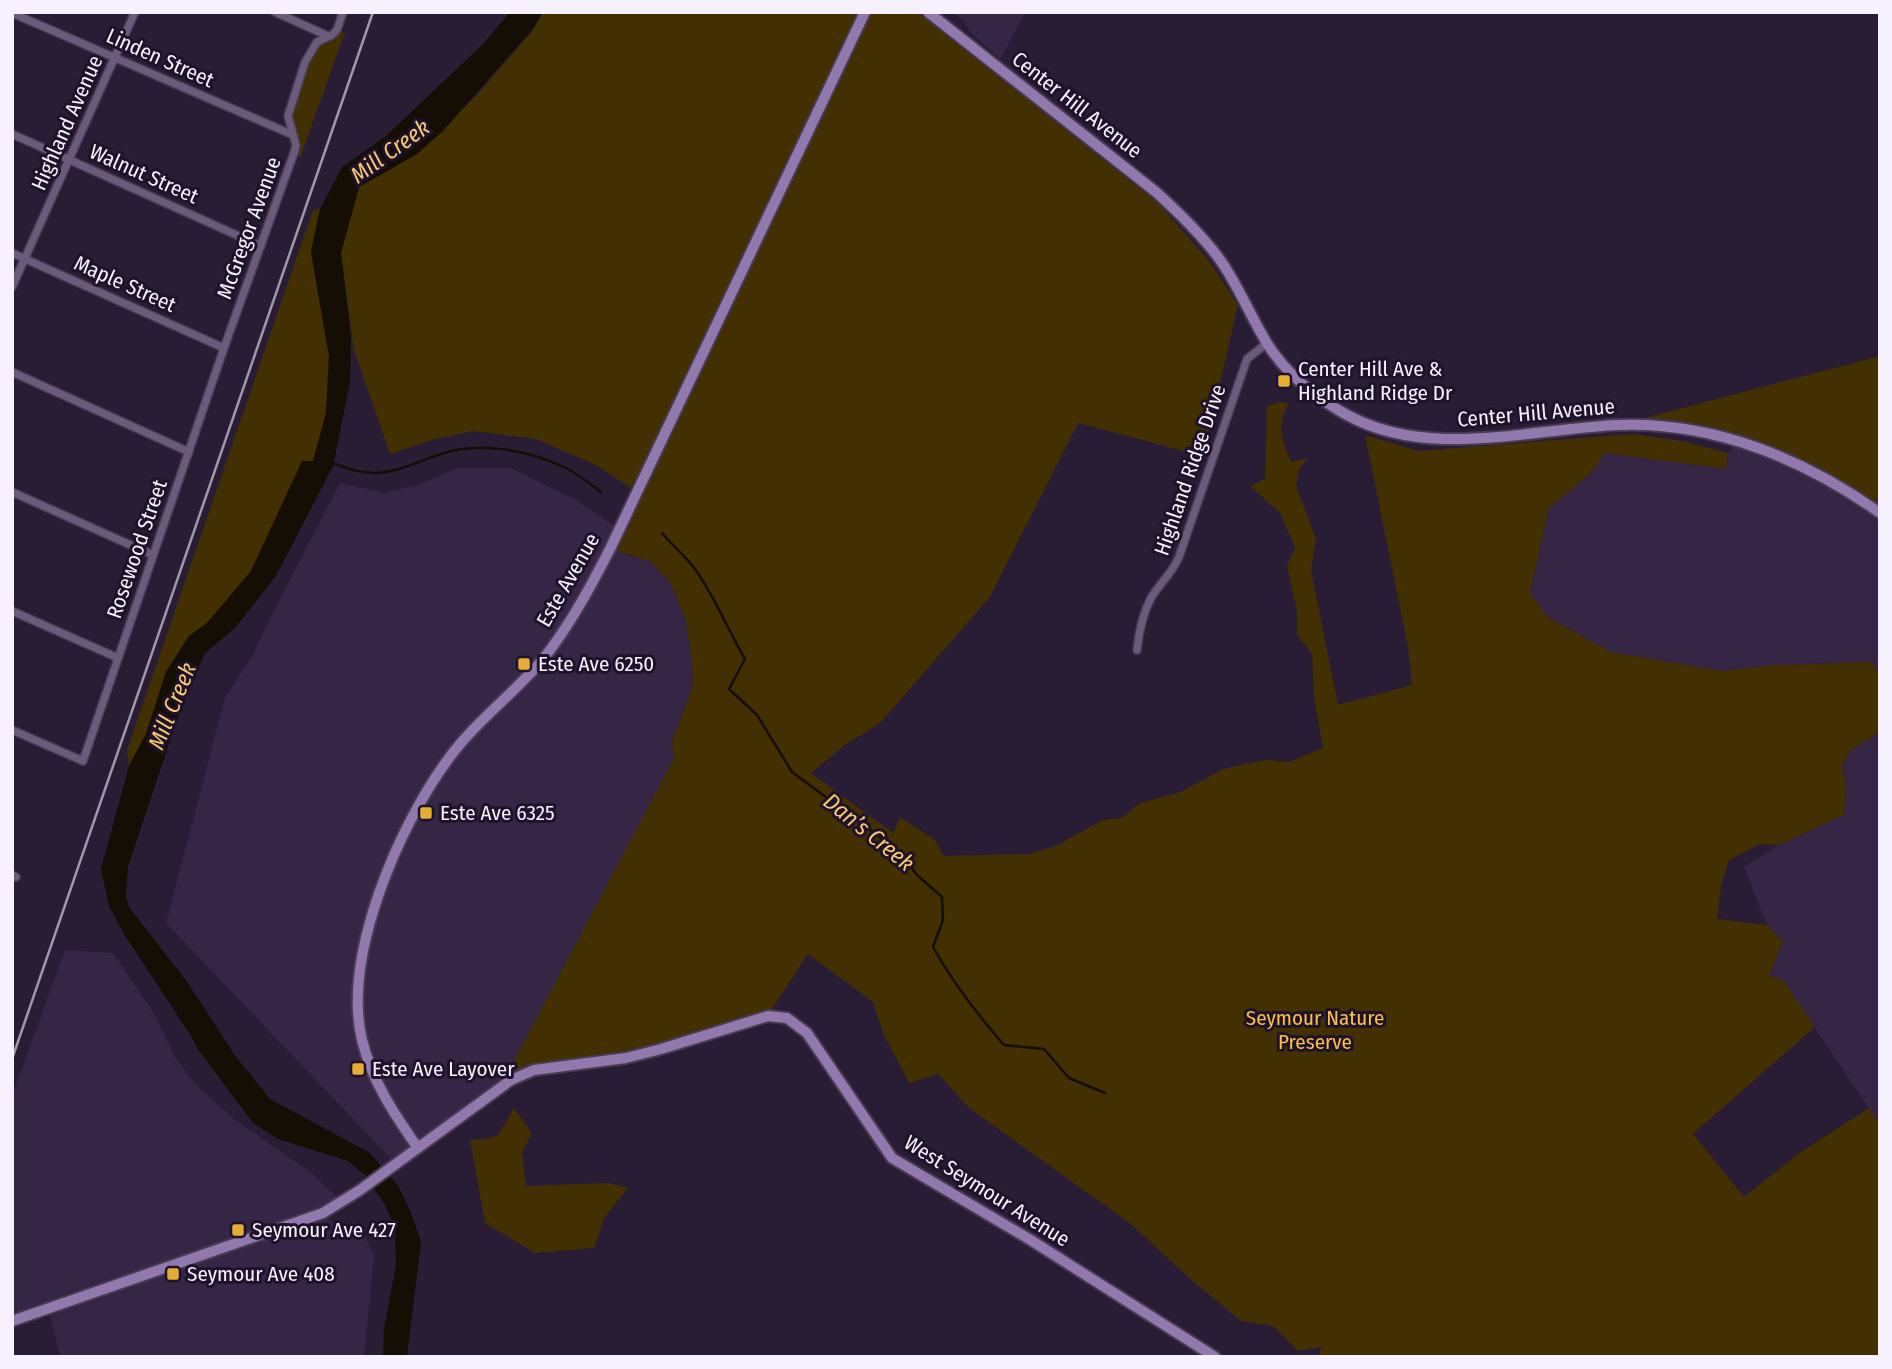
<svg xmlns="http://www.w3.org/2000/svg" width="1892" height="1369" font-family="'Fira Sans Condensed',sans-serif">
  <rect width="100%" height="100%" fill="#291d36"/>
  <g fill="#352645">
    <polygon points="953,12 1026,12 1000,59 971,33 963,20"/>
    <polygon points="1738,441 1753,445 1880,513 1880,676 1872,662 1774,665 1722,671 1611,652 1549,618 1530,593 1549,508 1591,473 1605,453 1726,469 1728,453"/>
    <polygon points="457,468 511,468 576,500 619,529 623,554 650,561 670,582 685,618 692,662 693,686 672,740 675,758 499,1089 397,1165 166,923 225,698 253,655 269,620 340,483 384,493 421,484"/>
    <polygon points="1880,731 1880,1125 1783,980 1769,976 1783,941 1767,925 1744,867 1779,845 1844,815 1846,786 1842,765 1851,750 1870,739"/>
    <polygon points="65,950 113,953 155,1015 175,1057 195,1084 235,1120 309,1171 342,1202 323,1213 337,1228 354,1222 365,1236 374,1256 364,1357 60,1357 49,1309 12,1321 12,1096"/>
  </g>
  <g fill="#422f02">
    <path d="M543,12H917L1159,204L1209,261L1238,305L1203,456L1078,423L990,597L880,723L845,745L811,773L893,833L900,817L934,839L944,856L1030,854L1055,846L1103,820L1122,818L1140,803L1181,792L1223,769L1265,760L1289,762L1323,748L1314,698L1312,654L1297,635V611L1287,566L1295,547L1280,513L1250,486L1265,479L1267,406L1280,402L1289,403C1276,428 1281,437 1291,462L1308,458L1299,470L1296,485L1316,539L1311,570L1338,705L1412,685L1408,647L1365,435L1418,451L1633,434L1682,441L1728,453L1726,469L1605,453L1591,473L1549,508L1530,593L1549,618L1611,652L1722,671L1774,665L1872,662L1880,676V731L1870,739L1851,750L1842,765L1846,786L1844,815L1779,845L1760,844L1729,860L1721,885L1717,919L1767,925L1783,941L1769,976L1783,980L1815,1027L1693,1134L1744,1197L1798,1154L1869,1108L1880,1125V1357H1319L1321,1347L1298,1351L1273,1326L1241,1321L1188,1277L1131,1224L969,1108L938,1074L909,1083L883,1033L873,1002L808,954L768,1015L661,1049L549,1066L499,1089L674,758L672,740L693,686L692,662L685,618L670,582L650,561L610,549L637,492L598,466L536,439L472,431L432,440L390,454L354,350L341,253L359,187L417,154L477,95L533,30Z"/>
    <polygon points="345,32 300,158 288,116 312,48 328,36"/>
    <polygon points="320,209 311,252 329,356 326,413 313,461 302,462 251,571 207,623 189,636 166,672 146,734 129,766 127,750 313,210"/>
    <polygon points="1880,356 1880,513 1832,481 1723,437 1618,425"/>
    <polygon points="514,1108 532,1133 522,1153 526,1186 608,1183 628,1188 604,1218 594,1248 535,1253 485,1223 470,1140 486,1139 498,1135"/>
  </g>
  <polygon fill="#140e04" points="510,12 543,12 533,29 443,131 417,154 359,187 341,253 351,336 350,382 333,466 276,576 235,628 205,653 181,708 128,867 126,896 129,907 188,983 234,1054 270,1099 370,1153 399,1187 411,1213 421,1242 407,1357 383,1357 384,1329 396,1265 395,1227 385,1205 365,1175 348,1161 278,1139 253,1123 197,1048 193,1039 124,934 109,906 101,869 129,766 146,734 166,672 189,636 207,623 251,571 302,461 313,461 326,413 329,356 311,252 320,209 342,167 385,137 484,43"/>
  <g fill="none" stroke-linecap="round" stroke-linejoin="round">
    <g stroke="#140e04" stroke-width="2.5">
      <path d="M333,463C380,483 397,469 441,454C480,441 529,450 566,468C578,474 590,484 601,492"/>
      <path d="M662,533C672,545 685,556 695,569C715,597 728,630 745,659L729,689L757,715L792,772L900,852L917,875L942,897L943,920L933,947C953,983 977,1014 1004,1045L1044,1049L1069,1078L1105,1093"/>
    </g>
    <defs>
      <g id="street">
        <polyline points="275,12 328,36"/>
        <polyline points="12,13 293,135"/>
        <polyline points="12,134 261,246"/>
        <polyline points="12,253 224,348"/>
        <polyline points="12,287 135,12"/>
        <polyline points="12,372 189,452"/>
        <polyline points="12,492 153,555"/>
        <polyline points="12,611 118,658"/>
        <path d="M1137,650C1139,631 1142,615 1151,598C1160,583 1173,572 1179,557L1247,359L1267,343"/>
        <polyline points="12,730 83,761 224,348 295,150 296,145 288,116 305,62 317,42 332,35 337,30 343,12"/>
        <polyline points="12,875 16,877"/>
      </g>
      <g id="secondary">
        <path d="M928,12L1156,192C1178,212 1200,233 1218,257C1238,284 1250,316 1268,345C1287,374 1316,398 1347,415C1430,460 1528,429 1618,425C1713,421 1804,459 1880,513"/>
        <path d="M418,1148C394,1114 372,1081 362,1040C342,956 399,825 449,758C476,721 515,693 544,658C570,625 591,586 610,549L865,12"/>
        <polyline points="12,1321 323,1213 360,1190 511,1080 534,1070 626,1058 661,1049 768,1016 787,1018 807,1033 892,1158 1029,1239 1215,1357"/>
      </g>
    </defs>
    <use href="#street" stroke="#463b52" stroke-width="10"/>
    <use href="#secondary" stroke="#463b52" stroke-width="14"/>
    <use href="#street" stroke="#6a5b7b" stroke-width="7"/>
    <use href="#secondary" stroke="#9279ad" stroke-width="10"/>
    <polyline stroke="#a098aa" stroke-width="2.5" points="12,1059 373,12"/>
  </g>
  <g fill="#e4ad35" stroke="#1f132b" stroke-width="2.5">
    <rect x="1277" y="374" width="14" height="14" rx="3.5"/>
    <rect x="517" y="657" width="14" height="14" rx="3.5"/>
    <rect x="419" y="806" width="14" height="14" rx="3.5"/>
    <rect x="351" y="1062" width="14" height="14" rx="3.5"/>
    <rect x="231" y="1223" width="14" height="14" rx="3.5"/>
    <rect x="166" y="1267" width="14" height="14" rx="3.5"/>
  </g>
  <g text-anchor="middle" stroke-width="6" stroke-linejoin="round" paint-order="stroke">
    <g font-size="21" fill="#f7f1ff" stroke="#1f132b">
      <text transform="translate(160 58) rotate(24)" y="7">Linden Street</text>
      <text transform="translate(1077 105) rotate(38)" y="7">Center Hill Avenue</text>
      <text transform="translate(67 123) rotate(-66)" y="7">Highland Avenue</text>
      <text transform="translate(144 174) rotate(24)" y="7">Walnut Street</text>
      <text transform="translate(249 228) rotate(-70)" y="7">McGregor Avenue</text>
      <text transform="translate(125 284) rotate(24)" y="7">Maple Street</text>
      <text transform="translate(1536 413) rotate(-5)" y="7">Center Hill Avenue</text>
      <text transform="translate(1190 470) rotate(-71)" y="7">Highland Ridge Drive</text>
      <text transform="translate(137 549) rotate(-71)" y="7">Rosewood Street</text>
      <text transform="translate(568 580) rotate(-60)" y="7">Este Avenue</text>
      <text transform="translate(987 1191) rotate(32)" y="7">West Seymour Avenue</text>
    </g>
    <g font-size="21" fill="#f7f1ff" stroke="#1f132b" text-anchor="start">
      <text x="1298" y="376">Center Hill Ave &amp;<tspan x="1298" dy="24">Highland Ridge Dr</tspan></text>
      <text x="538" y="671">Este Ave 6250</text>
      <text x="440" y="820">Este Ave 6325</text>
      <text x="372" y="1076">Este Ave Layover</text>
      <text x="252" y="1237">Seymour Ave 427</text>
      <text x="187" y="1281">Seymour Ave 408</text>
    </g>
    <g font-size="21" fill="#fbc145" stroke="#1f132b">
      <text x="1315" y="1025">Seymour Nature<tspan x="1315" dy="24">Preserve</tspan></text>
    </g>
    <g font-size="23" font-style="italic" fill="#f7c86f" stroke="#1f132b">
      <text transform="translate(390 151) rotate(-36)" y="8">Mill Creek</text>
      <text transform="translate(172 706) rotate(-68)" y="8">Mill Creek</text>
      <text transform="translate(869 832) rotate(39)" y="8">Dan’s Creek</text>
    </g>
  </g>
  <rect width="1892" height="1369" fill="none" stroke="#f7f1ff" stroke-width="28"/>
</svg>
